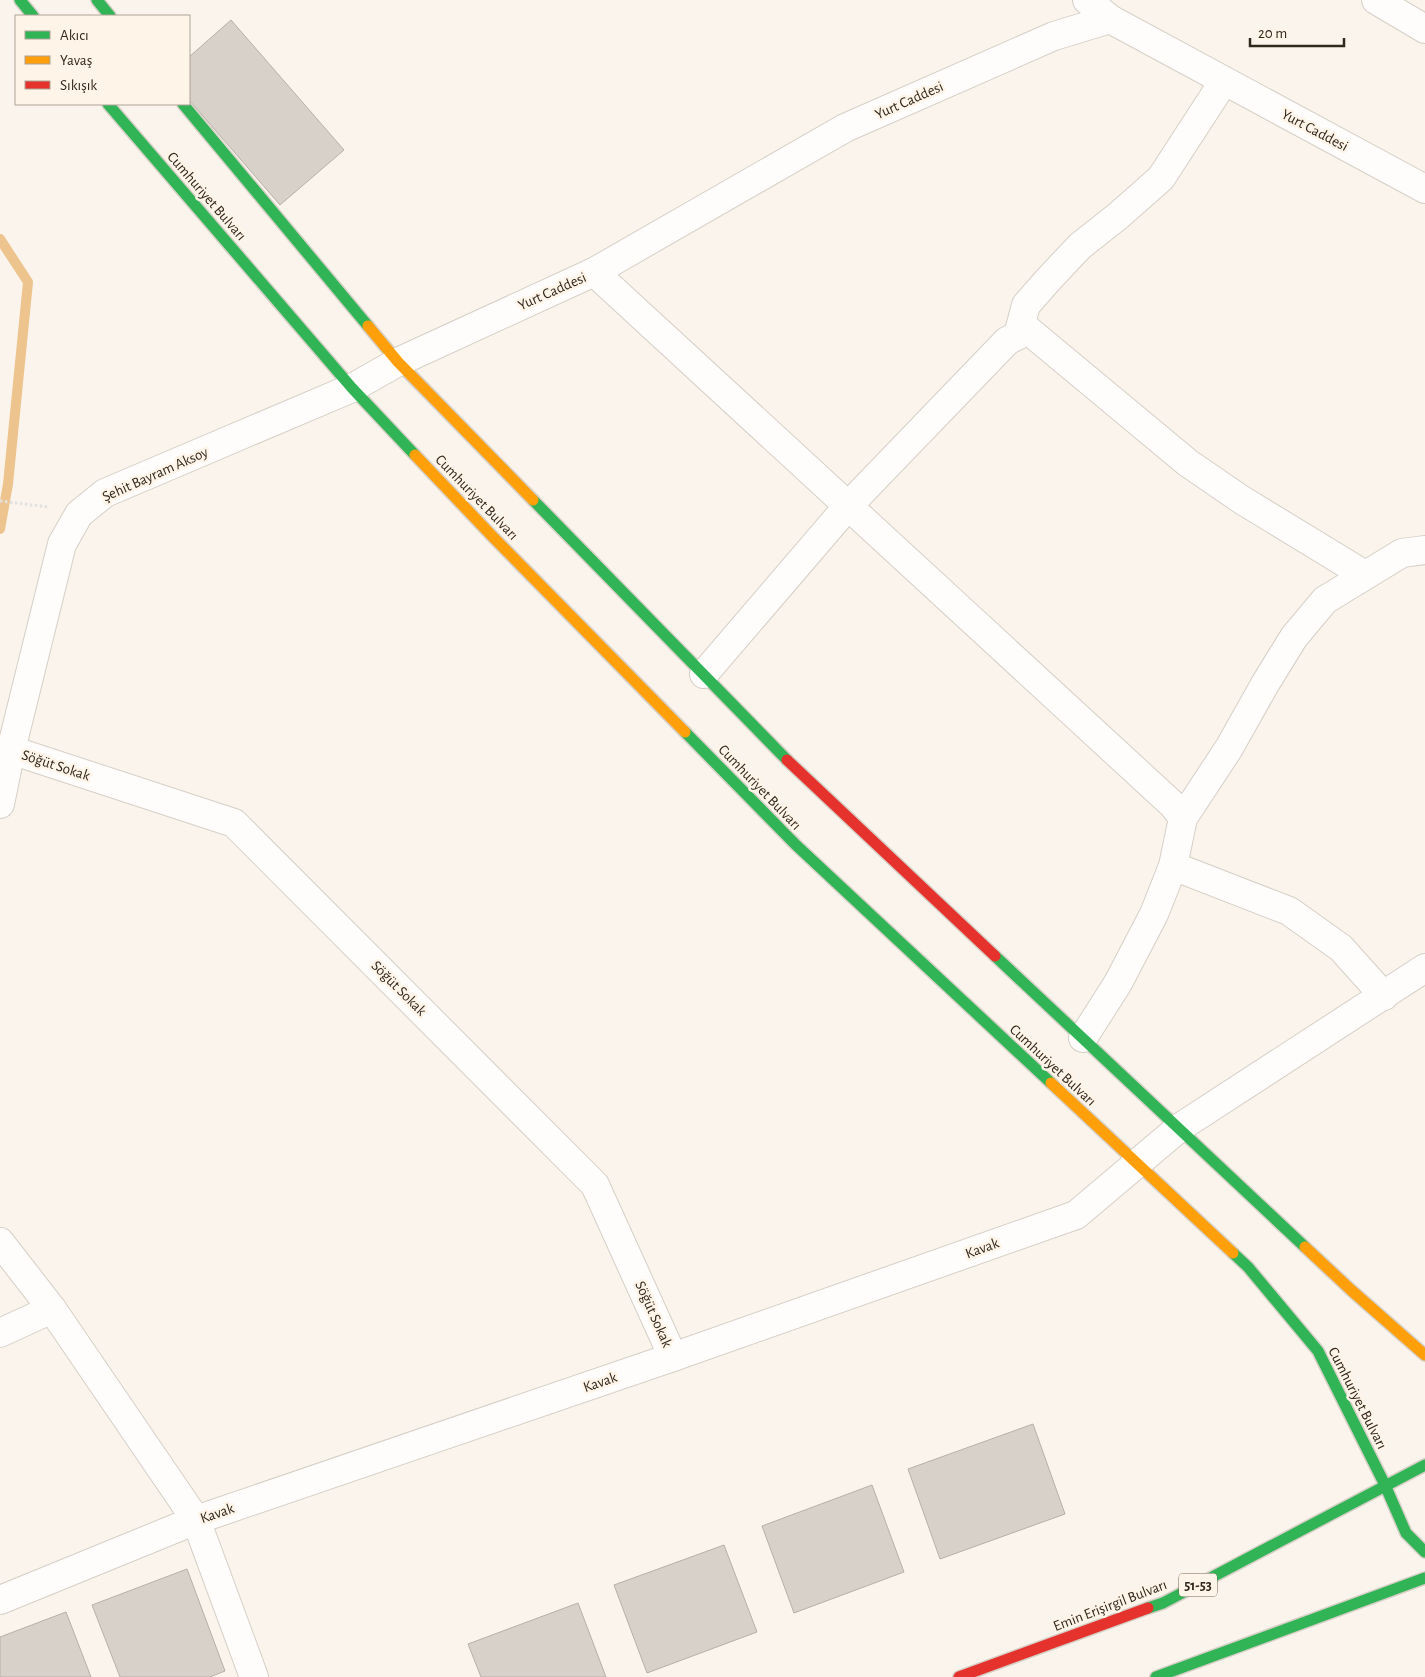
<svg xmlns="http://www.w3.org/2000/svg" width="1425" height="1677" font-family="'Alegreya Sans',sans-serif">
  <rect width="100%" height="100%" fill="#faf4ed"/>
  <g fill="none" stroke-linecap="round" stroke-linejoin="round">
    <polyline stroke="#edc48e" stroke-width="10" points="0,239 28,282 8,484 0,529"/>
  </g>
  <g fill="#d8d1c9" stroke="#b7b0a7">
    <polygon points="231,20 344,150 280,205 189,100 189,57"/>
    <polygon points="1033,1424 1065,1514 940,1559 908,1469"/>
    <polygon points="872,1485 904,1572 794,1613 762,1526"/>
    <polygon points="724,1545 757,1632 647,1673 614,1585"/>
    <polygon points="187,1569 225,1671 210,1677 120,1677 92,1605"/>
    <polygon points="578,1603 606,1677 481,1677 468,1644"/>
    <polygon points="66,1612 91,1677 0,1677 0,1637"/>
  </g>
  <g fill="none" stroke-linecap="round" stroke-linejoin="round">
    <defs>
      <g id="street">
        <polyline points="1087,0 1110,19"/>
        <polyline points="1376,0 1425,29"/>
        <polyline points="594,272 1173,805 1183,818"/>
        <polyline points="1018,335 1026,305 1048,280 1080,246 1118,216 1161,178 1224,81"/>
        <polyline points="704,674 848,506 1007,341 1028,330 1188,463 1242,500 1365,575"/>
        <polyline points="11,750 234,823 595,1185 673,1357"/>
        <polyline points="0,804 11,750 62,544 79,514 105,493 352,388 398,362 594,272 845,128 1054,36 1110,19 1425,189"/>
        <polyline points="1173,866 1289,911 1341,948 1384,996"/>
        <polyline points="1083,1038 1118,983 1154,914 1173,866 1183,818 1229,748 1265,684 1294,637 1325,600 1402,553 1425,550"/>
        <polyline points="0,1242 52,1309 196,1520 254,1677"/>
        <polyline points="0,1333 52,1309"/>
        <polyline points="0,1600 196,1520 673,1357 1076,1215 1179,1128 1425,968"/>
      </g>
      <g id="fast">
        <polyline points="20,0 33,16"/>
        <polyline points="97,0 110,16"/>
        <polyline points="108,104 352,388 415,455"/>
        <polyline points="183,104 368,326"/>
        <polyline points="533,500 787,760"/>
        <polyline points="685,732 796,845 1051,1083"/>
        <polyline points="995,956 1305,1247"/>
        <polyline points="1233,1253 1248,1267 1318,1351 1385,1485 1406,1533 1425,1552"/>
        <polyline points="1148,1608 1163,1603 1425,1465"/>
        <polyline points="1156,1677 1425,1578"/>
      </g>
      <g id="slow">
        <polyline points="368,326 398,362 533,500"/>
        <polyline points="415,455 493,537 685,732"/>
        <polyline points="1051,1083 1233,1253"/>
        <polyline points="1305,1247 1351,1290 1425,1355"/>
      </g>
      <g id="jam">
        <polyline points="787,760 995,956"/>
        <polyline points="959,1677 1148,1608"/>
      </g>
    </defs>
    <use href="#street" stroke="#d6cfc6" stroke-width="30"/>
    <use href="#fast" stroke="#d6cfc6" stroke-width="14"/>
    <use href="#slow" stroke="#d6cfc6" stroke-width="14"/>
    <use href="#jam" stroke="#d6cfc6" stroke-width="14"/>
    <polyline stroke="#e3e1df" stroke-width="3" stroke-dasharray="2.5 2.5" stroke-linecap="butt" points="0,501 49,507"/>
    <use href="#street" stroke="#fefdfc" stroke-width="28"/>
    <use href="#fast" stroke="#30b455" stroke-width="11"/>
    <use href="#slow" stroke="#ff9f0a" stroke-width="11"/>
    <use href="#jam" stroke="#e5322d" stroke-width="11"/>
  </g>
  <g text-anchor="middle" stroke-width="5" stroke-linejoin="round" paint-order="stroke">
    <rect fill="#fff4e8" stroke="#6f6559" stroke-width="1" x="1179" y="1573.5" width="38" height="23" rx="4"/>
    <g font-size="14" font-weight="bold" fill="#31281c">
      <text x="1198" y="1590">51-53</text>
    </g>
    <g font-size="15" fill="#31281c" stroke="#fff4e8">
      <text transform="translate(909 100) rotate(-24)" y="5">Yurt Caddesi</text>
      <text transform="translate(1315 130) rotate(28)" y="5">Yurt Caddesi</text>
      <text transform="translate(207 196) rotate(49)" y="5">Cumhuriyet Bulvarı</text>
      <text transform="translate(552 291) rotate(-24)" y="5">Yurt Caddesi</text>
      <text transform="translate(155 474) rotate(-24)" y="5">Şehit Bayram Aksoy</text>
      <text transform="translate(477 497) rotate(46)" y="5">Cumhuriyet Bulvarı</text>
      <text transform="translate(56 765) rotate(18)" y="5">Söğüt Sokak</text>
      <text transform="translate(760 787) rotate(46)" y="5">Cumhuriyet Bulvarı</text>
      <text transform="translate(399 988) rotate(45)" y="5">Söğüt Sokak</text>
      <text transform="translate(1053 1065) rotate(43)" y="5">Cumhuriyet Bulvarı</text>
      <text transform="translate(982 1248) rotate(-20)" y="5">Kavak</text>
      <text transform="translate(654 1314) rotate(66)" y="5">Söğüt Sokak</text>
      <text transform="translate(600 1382) rotate(-19)" y="5">Kavak</text>
      <text transform="translate(1358 1398) rotate(63)" y="5">Cumhuriyet Bulvarı</text>
      <text transform="translate(217 1513) rotate(-19)" y="5">Kavak</text>
      <text transform="translate(1110 1605) rotate(-21)" y="5">Emin Erişirgil Bulvarı</text>
    </g>
  </g>
  <rect x="15" y="15" width="175" height="90" fill="#fff4e8" stroke="#ada296"/>
  <rect x="25" y="31" width="25" height="8" fill="#30b455" stroke="#ada296"/>
  <text x="60" y="40" font-size="15" fill="#31281c">Akıcı</text>
  <rect x="25" y="56" width="25" height="8" fill="#ff9f0a" stroke="#ada296"/>
  <text x="60" y="65" font-size="15" fill="#31281c">Yavaş</text>
  <rect x="25" y="81" width="25" height="8" fill="#e5322d" stroke="#ada296"/>
  <text x="60" y="90" font-size="15" fill="#31281c">Sıkışık</text>
  <path d="M1250 38v8h94v-8" fill="none" stroke="#31281c" stroke-width="2.5"/>
  <text x="1258" y="38" font-size="15" fill="#31281c" stroke="#fff4e8" stroke-width="4" paint-order="stroke">20 m</text>
</svg>
